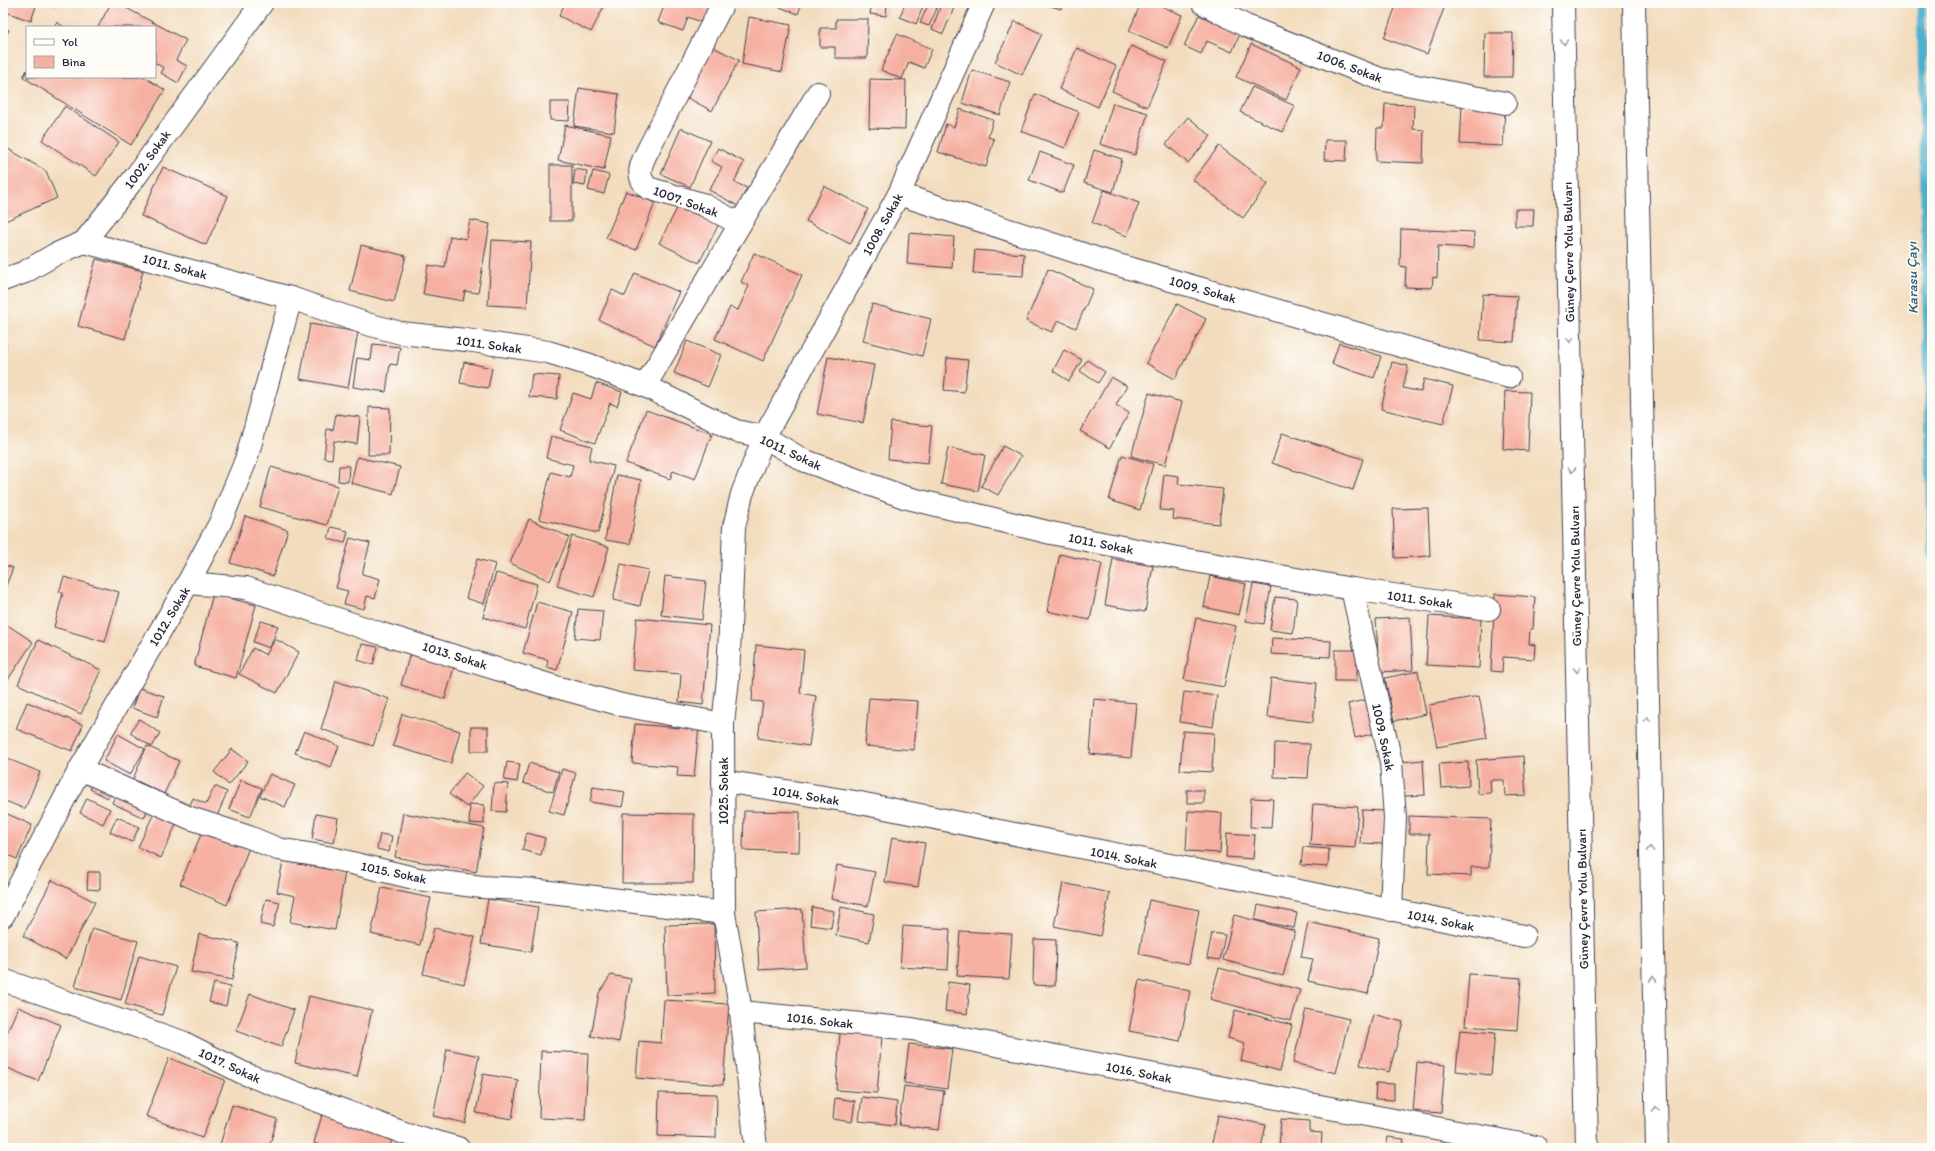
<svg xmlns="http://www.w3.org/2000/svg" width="1935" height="1151" font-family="Itim,sans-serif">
  <rect width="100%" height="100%" fill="#fdfcf7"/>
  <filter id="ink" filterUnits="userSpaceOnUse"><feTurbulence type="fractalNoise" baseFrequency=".025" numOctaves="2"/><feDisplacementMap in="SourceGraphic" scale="8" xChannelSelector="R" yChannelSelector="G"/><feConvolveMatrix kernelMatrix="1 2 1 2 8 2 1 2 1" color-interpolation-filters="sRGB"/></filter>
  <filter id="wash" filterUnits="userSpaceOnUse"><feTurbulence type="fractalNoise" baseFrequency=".012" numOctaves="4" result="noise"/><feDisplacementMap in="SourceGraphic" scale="16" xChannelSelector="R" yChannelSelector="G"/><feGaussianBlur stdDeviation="0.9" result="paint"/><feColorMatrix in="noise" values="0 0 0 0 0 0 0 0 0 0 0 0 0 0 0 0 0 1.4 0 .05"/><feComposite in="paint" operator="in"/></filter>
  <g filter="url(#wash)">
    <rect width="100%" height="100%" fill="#f3dcbd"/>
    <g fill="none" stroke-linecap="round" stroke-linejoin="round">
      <polyline stroke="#4db0cc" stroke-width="9" points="1921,3 1932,553"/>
    </g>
    <g id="blocks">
      <g fill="#f6b0a1">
        <polygon points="3,3 37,3 31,21 3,11"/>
        <polygon points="48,3 58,3 57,7"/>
        <polygon points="111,3 117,3 186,40 176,60 187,66 178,83 161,73 164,68 155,63 155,27 98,27"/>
        <polygon points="565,3 604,3 605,4 591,32 559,16"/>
        <polygon points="665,3 713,3 706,24 688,17 683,31 658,22"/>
        <polygon points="769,3 802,3 798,14"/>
        <polygon points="872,3 887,3 886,16 870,14"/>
        <polygon points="905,3 924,4 916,24 900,17"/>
        <polygon points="935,3 956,3 943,34 932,29 941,5"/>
        <polygon points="1041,3 1062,3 1061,9"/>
        <polygon points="1141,3 1154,3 1182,15 1168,48 1129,31"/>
        <polygon points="1355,3 1365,3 1364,6"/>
        <polygon points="1397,3 1446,3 1427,54 1384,38"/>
        <polygon points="928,5 937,8 929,26 920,23"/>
        <polygon points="1199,15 1240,34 1232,52 1207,41 1201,54 1184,46"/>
        <polygon points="749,17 791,25 782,72 742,64"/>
        <polygon points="836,19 868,19 867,58 835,58 835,47 820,47 820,28 836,28"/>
        <polygon points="1015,21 1042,34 1022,75 995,62"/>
        <polygon points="57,22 64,27 54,27"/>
        <polygon points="3,27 9,30 3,43"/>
        <polygon points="1485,33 1513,33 1512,77 1484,77"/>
        <polygon points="897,34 932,49 924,68 909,62 902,79 881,70"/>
        <polygon points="1251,44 1301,67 1286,100 1236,77"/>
        <polygon points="1131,46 1167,61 1147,107 1112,91"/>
        <polygon points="713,47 739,60 712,111 686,97"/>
        <polygon points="1077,48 1116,66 1098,107 1059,89"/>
        <polygon points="27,70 27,77 144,77 165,90 131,145 23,77"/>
        <polygon points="972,70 1010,82 1000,115 962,103"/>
        <polygon points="870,79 906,80 905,129 869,128"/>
        <polygon points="1252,87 1295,106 1283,132 1240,112"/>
        <polygon points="579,88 619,94 614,132 574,126"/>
        <polygon points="1035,94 1079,112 1065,148 1021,131"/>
        <polygon points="550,102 570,102 569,121 550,120"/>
        <polygon points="1113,103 1148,113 1135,155 1100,144"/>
        <polygon points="1385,104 1414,105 1413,129 1424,130 1423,163 1376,161 1377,128 1384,128"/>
        <polygon points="1462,105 1505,107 1503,146 1460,144"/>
        <polygon points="65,106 119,142 96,176 42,140"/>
        <polygon points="960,109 993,120 988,137 994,139 986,167 938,152 946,124 954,127"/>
        <polygon points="1188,117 1211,136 1188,163 1166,144"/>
        <polygon points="565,125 611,135 604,170 558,160"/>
        <polygon points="681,128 710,141 690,187 661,174"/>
        <polygon points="1325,140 1347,140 1346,161 1324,160"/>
        <polygon points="3,146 46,171 57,198 3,222"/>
        <polygon points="1219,146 1268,183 1243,218 1193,180"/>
        <polygon points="718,148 744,162 734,182 747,188 738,206 709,190 722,167 711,161"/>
        <polygon points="1094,150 1122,159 1113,192 1084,183"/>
        <polygon points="1040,152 1074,165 1063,193 1029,180"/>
        <rect x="550" y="165" width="22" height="56"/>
        <polygon points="163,167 228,196 206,245 141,216"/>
        <polygon points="575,169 587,171 585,186 573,184"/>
        <polygon points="593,171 609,175 604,194 588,190"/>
        <polygon points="824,186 868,209 850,244 806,221"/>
        <polygon points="1104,190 1139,203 1127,236 1092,223"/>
        <polygon points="626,191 655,203 636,250 606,238"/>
        <polygon points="682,199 721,220 699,263 659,243"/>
        <polygon points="1515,209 1534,209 1533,226 1515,226"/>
        <polygon points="470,220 490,224 478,293 465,291 463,301 423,294 428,265 445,268 450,236 466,239"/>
        <polygon points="1401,229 1474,232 1473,248 1438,246 1437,278 1433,277 1432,288 1405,287 1406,267 1400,266"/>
        <polygon points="909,233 954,237 952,268 907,264"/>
        <polygon points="492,240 531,242 527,307 488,305"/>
        <polygon points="361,245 406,256 394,302 350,291"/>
        <polygon points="975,250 1024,254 1023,276 973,273"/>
        <polygon points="754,253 802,275 763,361 715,339 730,307 738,310 749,286 741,282"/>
        <polygon points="96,259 143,271 125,339 78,326"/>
        <polygon points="1048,269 1093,289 1076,328 1058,320 1052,332 1026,321"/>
        <polygon points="635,273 679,292 655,346 599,320 612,290 625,296"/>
        <polygon points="1483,294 1517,296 1514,342 1480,340"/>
        <polygon points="872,304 931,319 922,356 863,341"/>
        <polygon points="1177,304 1206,319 1175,379 1146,363"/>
        <polygon points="310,324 358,332 348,388 300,379"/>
        <polygon points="687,341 721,355 708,387 674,373"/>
        <polygon points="1339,343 1381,356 1374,378 1332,364"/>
        <polygon points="3,344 6,344 4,383 3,383"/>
        <polygon points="373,344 400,347 397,365 390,364 386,392 353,387 357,358 371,360"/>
        <polygon points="1064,350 1082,360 1069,381 1053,371"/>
        <polygon points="828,357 874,365 863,423 817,414"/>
        <polygon points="947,358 968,360 964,392 944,390"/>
        <polygon points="1087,360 1105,372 1098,383 1080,371"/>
        <polygon points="464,362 492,368 488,388 460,383"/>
        <polygon points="1392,362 1408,366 1403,388 1421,392 1424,379 1453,386 1443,424 1381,409"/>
        <polygon points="532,374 559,376 557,399 529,397"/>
        <polygon points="1111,377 1127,386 1116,405 1129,413 1110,448 1080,431"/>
        <polygon points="596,383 622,392 617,406 610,403 595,443 560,430 573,393 591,399"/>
        <polygon points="1505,391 1530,392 1528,451 1503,449"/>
        <polygon points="1149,393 1182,402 1165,465 1131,456"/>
        <polygon points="369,407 390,408 389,455 368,455"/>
        <polygon points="646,410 712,434 695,479 673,471 670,479 626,463"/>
        <polygon points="336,414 360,417 357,444 334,441 332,459 324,458 327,429 333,430"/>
        <polygon points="891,422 932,426 928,463 888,459"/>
        <polygon points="1282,433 1363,459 1353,490 1272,463"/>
        <polygon points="551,436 592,446 589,460 614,466 598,533 539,519 551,472 570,477 573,465 546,458"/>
        <polygon points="1003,446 1021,456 998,495 981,486"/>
        <polygon points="948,448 985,455 978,491 941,484"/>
        <polygon points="1122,455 1153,464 1140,510 1109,500"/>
        <polygon points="357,457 400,467 393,494 351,483"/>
        <polygon points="339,466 349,466 348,482 338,481"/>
        <polygon points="271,467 338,486 327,525 260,507"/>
        <polygon points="1164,474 1179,476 1178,484 1223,489 1219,524 1173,519 1174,511 1160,510"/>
        <polygon points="617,475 641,480 630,544 605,540"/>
        <polygon points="1428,508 1430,556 1395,558 1393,509"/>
        <polygon points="245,516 288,530 273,576 230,563"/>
        <polygon points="529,519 569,537 550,581 510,563"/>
        <polygon points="331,527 348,531 345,543 328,539"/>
        <polygon points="572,536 609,547 594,597 557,586"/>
        <polygon points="350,538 370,543 362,574 380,579 375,598 367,596 364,609 344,604 348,591 336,588"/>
        <polygon points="1060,554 1102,564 1090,620 1047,611"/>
        <polygon points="477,559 495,564 484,604 466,598"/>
        <polygon points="1113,559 1153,566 1145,612 1105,605"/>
        <polygon points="3,564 13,568 3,593"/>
        <polygon points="621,564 648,570 640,606 613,600"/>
        <polygon points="496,573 537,584 525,629 483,617"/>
        <polygon points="665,576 706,581 702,620 661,615"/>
        <polygon points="1210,576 1246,584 1239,615 1204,607"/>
        <polygon points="64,577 119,592 105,642 54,627 63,593 59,592"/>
        <polygon points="1253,584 1271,587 1264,624 1246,621"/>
        <polygon points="213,594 256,605 236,678 194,666"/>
        <polygon points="1495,594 1535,597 1533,629 1530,629 1529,644 1535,645 1534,659 1503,657 1502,672 1491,671"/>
        <polygon points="1275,597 1297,599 1293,633 1270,630"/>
        <polygon points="537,602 573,612 557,670 547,667 548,660 523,653"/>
        <polygon points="578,609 603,611 600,640 575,638"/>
        <polygon points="1429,616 1481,619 1479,668 1426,665"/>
        <polygon points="1410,617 1413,670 1379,672 1376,619"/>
        <polygon points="637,618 710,625 703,705 679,702 681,674 632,670"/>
        <polygon points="1196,618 1236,626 1224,687 1184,680"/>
        <polygon points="261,621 278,626 270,648 253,642"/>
        <polygon points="3,622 33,642 7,681 3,679"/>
        <polygon points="1272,638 1331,641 1330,657 1271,654"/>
        <polygon points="275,639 299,652 277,693 239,674 253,648 266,655"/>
        <polygon points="38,640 101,670 81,714 18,684"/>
        <polygon points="362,644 378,647 373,665 358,660"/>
        <polygon points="756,645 804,650 800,693 816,696 809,746 758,738 763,702 752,701"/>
        <polygon points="411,650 455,664 445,699 401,685"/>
        <rect x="1335" y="650" width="22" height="31"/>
        <polygon points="1418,671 1426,714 1394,721 1385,678"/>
        <polygon points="1271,678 1317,683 1313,722 1267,717"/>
        <polygon points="336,681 389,699 373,746 321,729"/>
        <polygon points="139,688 164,696 157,717 132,708"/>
        <polygon points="1184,692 1217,696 1213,727 1180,722"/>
        <polygon points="1479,696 1487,738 1437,747 1429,705"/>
        <polygon points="869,698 918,701 914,750 865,746"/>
        <polygon points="1094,699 1136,703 1131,758 1090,754"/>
        <polygon points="1369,699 1376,733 1355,738 1348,704"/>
        <polygon points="27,702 83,725 72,751 16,729"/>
        <polygon points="402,714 460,731 451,763 393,746"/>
        <polygon points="139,719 160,733 152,747 130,733"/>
        <polygon points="635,724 680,728 681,725 699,726 694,777 677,776 678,767 632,763"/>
        <rect x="471" y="727" width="17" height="24"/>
        <polygon points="304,731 339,746 331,767 295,753"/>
        <polygon points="1183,731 1214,733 1212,772 1180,770"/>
        <polygon points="118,734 145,749 130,775 104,761"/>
        <polygon points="1275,743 1310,744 1308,778 1274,777"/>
        <polygon points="147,746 179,761 164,794 133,779"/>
        <polygon points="232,749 248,761 229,785 214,772"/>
        <polygon points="1523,756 1526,795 1505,796 1504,780 1490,780 1491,793 1478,794 1476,760"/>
        <polygon points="3,757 40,772 25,809 3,800"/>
        <polygon points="1423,760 1425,795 1404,796 1401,762"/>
        <polygon points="507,762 520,764 517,782 504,780"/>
        <polygon points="1468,762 1469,786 1441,788 1439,764"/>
        <polygon points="529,763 559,772 553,792 523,783"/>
        <polygon points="562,769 576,773 564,815 549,811"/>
        <polygon points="465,773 483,786 467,807 449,794"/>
        <polygon points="270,774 295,785 285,807 260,796"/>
        <polygon points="96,777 114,786 108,798 90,789"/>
        <polygon points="241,780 262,788 250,817 229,809"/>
        <polygon points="494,783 508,784 506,812 492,811"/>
        <polygon points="215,786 227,792 215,821 188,810 193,798 206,804"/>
        <polygon points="593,787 625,792 622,807 590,802"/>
        <polygon points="118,789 150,804 144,818 112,803"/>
        <rect x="1187" y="790" width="17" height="13"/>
        <polygon points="87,798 110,809 103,824 80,813"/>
        <polygon points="1251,798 1273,799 1271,828 1250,827"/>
        <polygon points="470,804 484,805 484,824 469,823"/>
        <polygon points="1313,804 1358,807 1355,848 1310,845"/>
        <polygon points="156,809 178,820 161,858 138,847"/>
        <polygon points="1362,810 1384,811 1383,844 1360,843"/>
        <polygon points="744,811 800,812 799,852 743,850"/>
        <polygon points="1188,811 1222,813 1220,853 1186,851"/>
        <polygon points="3,812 32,825 17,859 3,853"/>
        <polygon points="403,813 484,828 476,872 395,857"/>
        <polygon points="623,813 694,814 693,883 622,883"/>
        <polygon points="316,814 338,818 334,843 312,839"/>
        <polygon points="1409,816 1491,819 1489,867 1471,867 1471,876 1428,874 1429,834 1409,834"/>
        <polygon points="117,817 139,827 132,842 110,832"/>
        <polygon points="205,825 250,845 227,905 180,884"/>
        <polygon points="527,833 545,838 541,855 522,850"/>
        <polygon points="1227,833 1255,835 1253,859 1226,857"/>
        <polygon points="380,834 392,836 389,852 377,849"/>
        <polygon points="892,837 925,843 918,887 885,882"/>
        <polygon points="1303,847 1329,849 1328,867 1301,865"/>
        <polygon points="283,861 345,872 335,930 290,922 295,896 277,892"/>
        <polygon points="837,865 875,872 868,906 831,899"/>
        <polygon points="88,872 100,872 100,890 87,889"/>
        <polygon points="52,880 95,902 66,959 23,936"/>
        <polygon points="1063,883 1110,893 1100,936 1054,926"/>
        <polygon points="382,888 431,898 420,945 371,934"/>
        <polygon points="266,899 280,902 273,927 260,924"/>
        <polygon points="488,899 538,907 531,952 481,944"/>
        <polygon points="1149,900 1199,910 1189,964 1139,954"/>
        <polygon points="1258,905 1297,913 1294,928 1255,920"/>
        <polygon points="812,907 834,911 831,928 810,925"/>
        <polygon points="841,907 874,914 869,942 836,935"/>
        <polygon points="802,909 806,967 759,970 756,912"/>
        <polygon points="1234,915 1295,931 1283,976 1223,960"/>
        <polygon points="1308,922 1379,938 1368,994 1308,981 1313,959 1301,957"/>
        <polygon points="714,924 715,993 667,995 665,925"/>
        <polygon points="903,926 950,929 948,970 900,967"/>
        <polygon points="92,928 138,941 121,1000 75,987"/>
        <polygon points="434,928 475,937 464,984 423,974"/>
        <polygon points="960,931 1012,934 1009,979 957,976"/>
        <polygon points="1212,933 1225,935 1220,960 1207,958"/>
        <polygon points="199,934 239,943 232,980 191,972"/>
        <polygon points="1034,939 1056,940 1055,986 1033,985"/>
        <polygon points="139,956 176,967 162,1015 125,1004"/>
        <polygon points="1219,968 1300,990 1291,1021 1210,999"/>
        <polygon points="1469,974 1521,978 1517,1030 1465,1026"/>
        <polygon points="611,975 631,979 619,1042 591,1036 599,993"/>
        <polygon points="1139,980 1190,991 1180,1041 1129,1031"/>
        <polygon points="948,982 970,985 967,1014 945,1011"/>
        <polygon points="214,983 230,987 226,1006 209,1002"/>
        <polygon points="250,994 294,1010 281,1047 236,1031"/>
        <polygon points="309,996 372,1010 357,1077 295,1063"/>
        <polygon points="664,1000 729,1004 723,1085 636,1078 639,1041 661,1043"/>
        <polygon points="18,1007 61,1025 38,1081 3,1066 3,1042"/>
        <polygon points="1306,1009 1349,1019 1336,1073 1293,1063"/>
        <polygon points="1235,1010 1292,1025 1280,1071 1241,1061 1245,1043 1228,1038"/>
        <polygon points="1373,1014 1403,1022 1389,1072 1360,1065"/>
        <polygon points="1460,1030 1495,1033 1491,1075 1456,1071"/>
        <polygon points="840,1033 882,1036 877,1093 836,1090"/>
        <polygon points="909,1044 952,1049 947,1089 904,1083"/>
        <polygon points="447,1049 479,1056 465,1123 433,1116"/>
        <polygon points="541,1051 588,1053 585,1120 539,1118"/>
        <polygon points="169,1058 225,1080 202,1138 146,1116"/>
        <polygon points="1417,1062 1445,1065 1441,1113 1413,1111"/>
        <polygon points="483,1074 518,1080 512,1119 476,1113"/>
        <polygon points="1376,1083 1394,1084 1394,1100 1375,1099"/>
        <polygon points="904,1086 944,1091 939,1130 899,1125"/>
        <polygon points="659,1093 717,1094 716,1138 658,1136"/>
        <polygon points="862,1097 897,1102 895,1125 859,1121"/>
        <polygon points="835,1098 855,1101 852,1122 833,1119"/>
        <polygon points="232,1105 277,1119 269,1148 219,1148"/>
        <polygon points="322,1115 393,1137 389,1148 330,1148 314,1143"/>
        <polygon points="1218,1115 1266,1125 1261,1148 1211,1148"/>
        <polygon points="1281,1119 1309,1121 1309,1132 1322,1133 1321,1148 1279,1148"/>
        <polygon points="1388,1137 1404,1139 1402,1148 1386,1148"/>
      </g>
    </g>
  </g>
  <g filter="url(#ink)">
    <use href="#blocks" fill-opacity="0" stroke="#413e4e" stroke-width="1"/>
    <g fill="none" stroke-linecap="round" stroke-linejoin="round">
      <defs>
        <g id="minor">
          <polyline points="1203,3 1246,26 1380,79 1505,103"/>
          <polyline points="899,194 1101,260 1509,377"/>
          <polyline points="740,224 818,93"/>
          <polyline points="84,242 291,298 367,324 401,333 466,340 548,352 590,365 645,386 736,431 764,437 803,460 904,497 1051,533 1172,557 1352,589 1489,609"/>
          <polyline points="3,280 25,272 54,255 84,242 136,176 262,3"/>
          <path d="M645,386L740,224L702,204L648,188C633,174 643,160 651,144L723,3"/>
          <polyline points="188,583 246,588 382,634 556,687 622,705 723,724"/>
          <polyline points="1352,589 1391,762 1395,818 1391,910"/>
          <polyline points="80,769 190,818 249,837 278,849 327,857 418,879 482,887 522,889 595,897 724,913"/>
          <polyline points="723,781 855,802 1524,936"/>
          <polyline points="3,916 80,769 188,583 220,523 246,460 291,298"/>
          <polyline points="3,980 182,1042 243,1073 404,1133 458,1148"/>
          <polyline points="741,1012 912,1029 1536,1147"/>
          <polyline points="756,1148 741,1012 724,913 723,724 728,679 734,527 742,494 764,437 899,194 984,3"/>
        </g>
        <g id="highway">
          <polyline points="1563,3 1587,1148"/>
          <polyline points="1634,3 1657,1148"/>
        </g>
      </defs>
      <use href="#minor" stroke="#413e4e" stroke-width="24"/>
      <use href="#highway" stroke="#413e4e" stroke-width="24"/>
      <use href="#minor" stroke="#fff" stroke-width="22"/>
      <use href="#highway" stroke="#fff" stroke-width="22"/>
    </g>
    <defs><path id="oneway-chevron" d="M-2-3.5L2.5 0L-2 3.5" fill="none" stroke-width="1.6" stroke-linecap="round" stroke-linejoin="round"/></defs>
    <g stroke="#9c9ca7">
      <use href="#oneway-chevron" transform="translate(1564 42) rotate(89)"/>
      <use href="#oneway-chevron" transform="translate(1570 340) rotate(89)"/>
      <use href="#oneway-chevron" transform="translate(1572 470) rotate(89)"/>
      <use href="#oneway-chevron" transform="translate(1577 670) rotate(89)"/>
      <use href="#oneway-chevron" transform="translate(1647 719) rotate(-91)"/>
      <use href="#oneway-chevron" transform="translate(1650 849) rotate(-91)"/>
      <use href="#oneway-chevron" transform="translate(1653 979) rotate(-91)"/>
      <use href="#oneway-chevron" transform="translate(1656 1109) rotate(-91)"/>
    </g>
  </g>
  <g text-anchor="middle" stroke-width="3" stroke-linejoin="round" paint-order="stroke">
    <g font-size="13" fill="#22223b" stroke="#fdfcf7">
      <text transform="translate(1350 66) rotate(21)" y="5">1006. Sokak</text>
      <text transform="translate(147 159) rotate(-54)" y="5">1002. Sokak</text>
      <text transform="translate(686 201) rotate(20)" y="5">1007. Sokak</text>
      <text transform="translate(882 224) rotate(-61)" y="5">1008. Sokak</text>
      <text transform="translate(1568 252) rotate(-91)" y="5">Güney Çevre Yolu Bulvarı</text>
      <text transform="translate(175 266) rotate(15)" y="5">1011. Sokak</text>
      <text transform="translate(1203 289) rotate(16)" y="5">1009. Sokak</text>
      <text transform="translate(489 344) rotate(8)" y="5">1011. Sokak</text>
      <text transform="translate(791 452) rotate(25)" y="5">1011. Sokak</text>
      <text transform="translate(1101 543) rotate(11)" y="5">1011. Sokak</text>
      <text transform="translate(1575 576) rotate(-91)" y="5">Güney Çevre Yolu Bulvarı</text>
      <text transform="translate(1420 599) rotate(8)" y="5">1011. Sokak</text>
      <text transform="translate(169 616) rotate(-59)" y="5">1012. Sokak</text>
      <text transform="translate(455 655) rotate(17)" y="5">1013. Sokak</text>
      <text transform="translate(1384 737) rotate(78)" y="5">1009. Sokak</text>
      <text transform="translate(723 791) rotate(-90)" y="5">1025. Sokak</text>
      <text transform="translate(806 795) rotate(9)" y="5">1014. Sokak</text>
      <text transform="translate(1124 857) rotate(11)" y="5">1014. Sokak</text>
      <text transform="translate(394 872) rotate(12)" y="5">1015. Sokak</text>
      <text transform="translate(1582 899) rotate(-91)" y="5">Güney Çevre Yolu Bulvarı</text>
      <text transform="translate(1441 920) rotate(11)" y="5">1014. Sokak</text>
      <text transform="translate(820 1020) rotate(6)" y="5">1016. Sokak</text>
      <text transform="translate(230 1065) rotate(25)" y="5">1017. Sokak</text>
      <text transform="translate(1139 1072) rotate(11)" y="5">1016. Sokak</text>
    </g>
    <g font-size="14" font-style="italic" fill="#335b75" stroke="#fdfcf7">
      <text transform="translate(1912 278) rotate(-91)" y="5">Karasu Çayı</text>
    </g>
  </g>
  <rect width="1935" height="1151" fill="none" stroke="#fdfcf7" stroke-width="16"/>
  <rect x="26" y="26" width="130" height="52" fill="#fdfcf7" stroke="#a5a5ac"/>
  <rect x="34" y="39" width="20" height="6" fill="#ffffff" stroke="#a5a5ac"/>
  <text x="62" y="46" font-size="12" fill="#22223b">Yol</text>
  <rect x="34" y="56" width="20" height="12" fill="#f6b0a1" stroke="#a5a5ac"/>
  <text x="62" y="66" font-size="12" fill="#22223b">Bina</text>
</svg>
